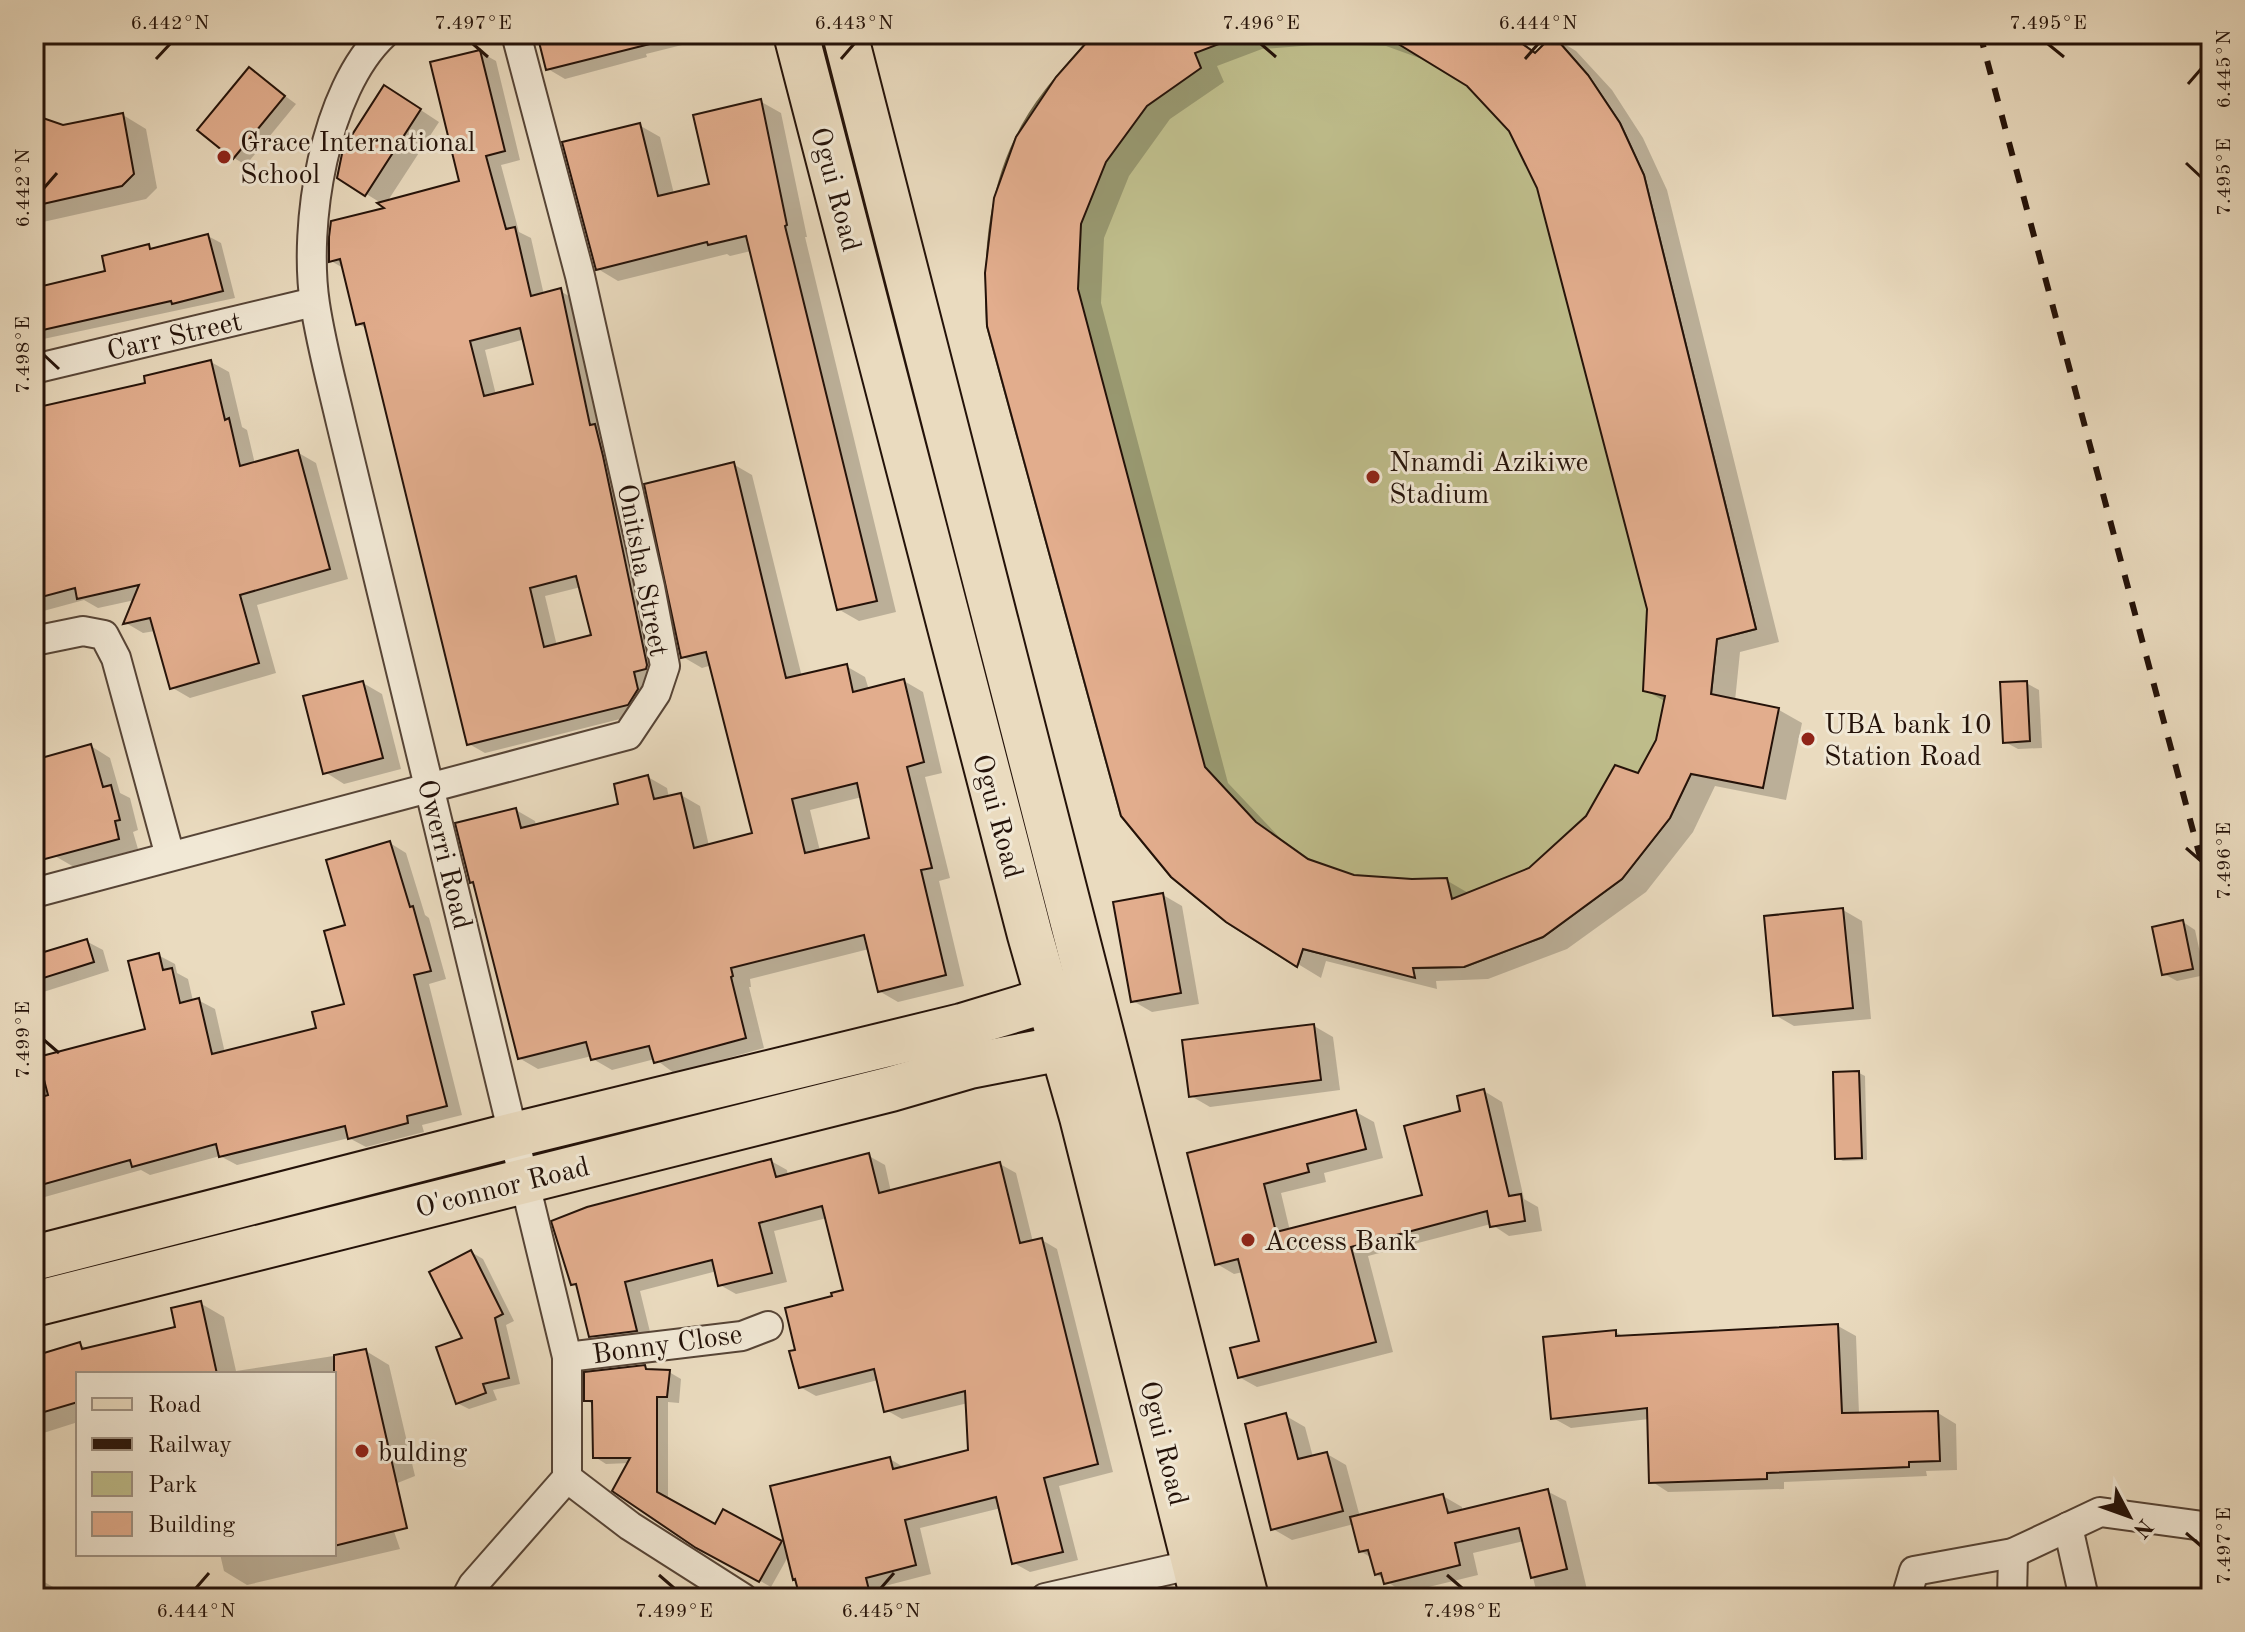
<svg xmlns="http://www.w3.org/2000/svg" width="2245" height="1632" font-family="'Old Standard TT',serif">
  <rect width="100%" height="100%" fill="#eadbbf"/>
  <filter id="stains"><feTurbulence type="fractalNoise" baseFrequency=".0025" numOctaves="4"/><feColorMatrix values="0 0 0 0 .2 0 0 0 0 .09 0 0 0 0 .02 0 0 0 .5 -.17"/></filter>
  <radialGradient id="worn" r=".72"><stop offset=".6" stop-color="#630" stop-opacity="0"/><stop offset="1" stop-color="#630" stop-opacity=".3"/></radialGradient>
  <path fill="#bfbe8c" stroke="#72684a" stroke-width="2" d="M1094,34H1509L1535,53L1553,35L1588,75L1620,123L1644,175L1756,629L1717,639L1706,741L1670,818L1622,879L1543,937L1464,967L1382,969L1303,949L1297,967L1226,922L1171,877L1121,816L987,326C984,262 987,197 1016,138C1034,99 1066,66 1094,34Z"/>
  <g fill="#0003" fill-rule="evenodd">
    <polygon points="539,34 726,34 646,54 647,57 565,79 548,69"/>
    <path d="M1097,34H1510L1537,53L1553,37L1576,51L1612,90L1643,138L1667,190L1779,642L1740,652L1735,701L1779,710L1802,723L1786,800L1715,786L1693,832L1646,892L1567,949L1488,979L1436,981L1437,989L1326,961L1321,978L1227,921L989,326ZM1327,44L1386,46L1433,63L1468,85L1511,130L1539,187L1649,608L1645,690L1666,702L1658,741L1639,775L1530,870L1470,894L1446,880L1412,881L1353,877L1317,864L1280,838L1228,783L1101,303L1104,238L1129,176L1170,119L1224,82L1217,66L1262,49Z"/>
    <path d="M480,52L496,61L520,160L501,165L519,232L531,238L544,295L560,291L576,300L662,677L644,713L485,753L469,744L368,329L358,324L345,269L331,261L389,208L339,177L404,99L439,122L387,202L461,182ZM525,339L536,386L496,395L485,350ZM581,587L593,636L557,646L545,596Z"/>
    <polygon points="250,70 296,104 246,165 234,158"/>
    <polygon points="760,101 781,113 807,237 805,237 896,612 859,621 838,609 751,251 730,256 727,254 618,281 598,269 639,125 660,137 674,194 711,185"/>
    <polygon points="123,115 146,129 157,188 146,199 34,224 34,122 63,127"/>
    <polygon points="208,236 221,243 235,298 34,341 34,290 108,273 148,247 154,250"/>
    <polygon points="211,362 229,372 242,427 247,430 255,464 297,452 316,463 348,579 257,605 276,673 190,698 171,687 155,631 143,633 126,623 135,600 98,608 84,600 36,613 39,624 34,625 34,410 78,398 148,384"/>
    <path d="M733,464L752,475L802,677L846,666L865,677L869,690L904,681L923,692L942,773L925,777L950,878L939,881L964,986L898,1002L879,991L869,949L750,979L751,987H749L764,1048L674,1073L655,1059L612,1070L593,1059L592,1056L538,1069L519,1058L475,884L471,881L516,810L535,821L536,826L621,805L648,777L667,788L669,798L681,795L700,806L709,846L754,835L712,665L702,668L683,657ZM862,797L872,839L820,851L810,810Z"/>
    <polygon points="363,683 382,694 401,769 344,784 325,772"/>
    <polygon points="2026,683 2039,690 2042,748 2018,749 2005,742"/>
    <polygon points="91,746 110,758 120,793 130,798 138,830 133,832 138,849 74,867 55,856 34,762"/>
    <polygon points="390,843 406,853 425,915 429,918 446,979 429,984 462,1115 422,1125 424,1132 366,1147 349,1138 237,1165 220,1156 150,1175 141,1170 34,1200 34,1060 148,1030 158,955 175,964 177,973 188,979 193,1001 198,1000 215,1009 225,1053 319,1029 346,1005 348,927"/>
    <polygon points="1163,895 1182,906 1199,1004 1152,1012 1133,1001"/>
    <polygon points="1843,910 1862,921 1871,1019 1794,1026 1775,1015"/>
    <polygon points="2183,922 2195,930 2205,975 2177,981 2164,974"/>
    <polygon points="34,927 40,931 46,953 86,941 103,950 109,971 34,995"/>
    <polygon points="1314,1026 1333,1037 1340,1090 1210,1107 1191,1096"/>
    <polygon points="1859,1073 1865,1076 1867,1160 1843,1161 1837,1158"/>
    <polygon points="1484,1091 1502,1102 1524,1199 1538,1207 1542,1231 1509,1236 1491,1224 1368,1256 1393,1352 1257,1387 1239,1377 1261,1342 1243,1272 1234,1274 1217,1264 1189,1155 1356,1112 1374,1122 1383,1158 1324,1173 1326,1182 1281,1193 1290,1231 1424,1196 1463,1112"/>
    <polygon points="869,1156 885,1165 891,1192 1000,1164 1016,1173 1033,1242 1042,1240 1057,1249 1113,1472 1059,1486 1078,1560 1030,1572 1014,1563 1001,1508 920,1528 931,1574 881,1587 884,1598 802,1598 789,1555 771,1587 697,1546 630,1463 606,1464 595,1457 594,1405 586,1400 645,1367 652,1371 669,1372 681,1379 679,1403 668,1402 668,1501 715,1527 724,1511 786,1545 890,1459 905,1468 970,1452 968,1403 902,1419 886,1410 878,1380 816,1396 800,1387 798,1351 834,1298 845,1291 827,1218 774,1231 787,1282 736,1294 720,1285 717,1271 640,1291 652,1340 607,1345 591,1336 579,1287 573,1284 771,1161 787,1170 788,1176"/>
    <polygon points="471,1252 483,1259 514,1321 506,1325 520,1384 493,1390 497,1400 469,1409 457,1403 465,1339"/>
    <polygon points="200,1303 224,1317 236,1371 366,1351 389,1365 415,1476 380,1490 400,1549 247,1585 224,1571 220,1554 334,1554 334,1374 78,1374 78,1422 34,1436 34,1359 79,1344 88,1349 178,1328"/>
    <polygon points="1838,1326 1856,1336 1859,1414 1938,1413 1956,1424 1957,1470 1926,1471 1927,1476 1784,1482 1784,1489 1668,1492 1651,1481 1649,1419 1571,1428 1553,1418 1616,1332 1624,1337"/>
    <polygon points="1286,1416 1305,1427 1313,1457 1327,1454 1346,1465 1360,1517 1443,1496 1462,1507 1462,1511 1547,1491 1566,1501 1589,1598 1538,1598 1524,1541 1473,1553 1478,1575 1404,1593 1376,1574 1372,1558 1360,1551 1354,1524 1292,1540 1273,1529"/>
    <polygon points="34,1576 60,1591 61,1598 34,1598"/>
    <polygon points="1792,1592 1820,1593 1829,1598 1791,1598"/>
  </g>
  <g fill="#e2ad8d" stroke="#241209" stroke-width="2" fill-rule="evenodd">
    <polygon points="537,34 653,34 654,43 546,70"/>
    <polygon points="1094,34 1239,34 1240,36 1195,53 1201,68 1147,106 1106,162 1081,224 1078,289 1205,767 1256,822 1308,859 1354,875 1412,879 1447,878 1452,899 1529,868 1586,816 1615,765 1638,773 1656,740 1665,696 1643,691 1647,609 1537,188 1509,131 1467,86 1382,34 1509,34 1535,53 1553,35 1588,75 1620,123 1644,175 1756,629 1717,639 1711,694 1779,708 1763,788 1691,774 1670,818 1622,879 1543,937 1464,967 1413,968 1415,978 1303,949 1297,967 1226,922 1171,877 1121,816 987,326 985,273 994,198 1016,137 1056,77"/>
    <path d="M480,50L505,151L486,156L506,229L515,227L531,296L561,288L590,425L595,424L603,456L647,665L646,669L634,672L638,689L628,705L467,745L364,323L356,325L340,259L329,262V237L331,221L384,208L377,203L459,181L430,62ZM520,328L533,384L484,396L470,341ZM576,576L591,635L544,647L530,588Z"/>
    <polygon points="249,67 285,96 233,159 197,130"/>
    <polygon points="384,85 421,109 365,196 337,178 343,149"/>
    <polygon points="761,99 787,225 785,226 877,601 837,610 746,236 708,245 707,242 596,270 562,142 640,123 658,196 709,184 693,115"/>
    <polygon points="123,113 134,174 122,186 34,206 34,115 63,125"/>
    <polygon points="208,234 223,291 172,304 171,301 34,332 34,288 105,271 102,256 149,244 150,249"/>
    <polygon points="211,360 225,420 229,418 240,466 298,450 330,569 240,595 259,663 170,689 150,618 123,624 139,585 77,599 75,588 34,599 34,408 145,383 144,376"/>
    <path d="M734,462L786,678L847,664L853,692L904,679L924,762L907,767L932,868L921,870L946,975L878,992L864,935L731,968L733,976L731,977L746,1038L654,1063L649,1046L591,1060L586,1042L518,1059L473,882L470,883L455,823L516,808L521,828L618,804L614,784L648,775L654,799L681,793L694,848L752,833L706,652L681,658L644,484ZM857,783L869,838L805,853L792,799Z"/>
    <polygon points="363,681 383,758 323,774 303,696"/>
    <polygon points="2027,681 2030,741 2003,743 2000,682"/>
    <polygon points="91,744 103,787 111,785 120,820 115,821 119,839 34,862 34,760"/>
    <polygon points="390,841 410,907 413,906 431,971 414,975 447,1106 407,1116 408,1123 348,1139 345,1126 219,1157 216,1144 132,1167 130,1160 34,1187 34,1099 48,1095 38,1057 145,1029 128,961 159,953 163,970 172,968 180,1003 199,998 212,1054 316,1028 312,1012 344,1004 324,931 345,925 326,860"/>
    <polygon points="1163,893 1181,993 1131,1002 1113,902"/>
    <polygon points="1843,908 1853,1008 1773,1016 1764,916"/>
    <polygon points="2183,920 2193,969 2162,975 2152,927"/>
    <polygon points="87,939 94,962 34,981 34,955"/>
    <polygon points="1314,1024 1321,1080 1189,1097 1182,1040"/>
    <polygon points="1859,1071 1862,1158 1835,1159 1833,1072"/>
    <polygon points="1484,1089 1509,1196 1521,1194 1525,1221 1490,1227 1487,1211 1351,1247 1376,1342 1238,1378 1230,1348 1259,1341 1238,1259 1215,1265 1187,1153 1356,1110 1366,1149 1307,1164 1309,1172 1264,1184 1276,1232 1422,1195 1404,1126 1460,1111 1457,1096"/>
    <polygon points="869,1153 879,1193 1000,1162 1020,1243 1042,1238 1098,1464 1044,1478 1063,1552 1012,1564 996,1497 905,1520 916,1565 866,1578 869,1590 839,1598 800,1598 795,1579 793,1580 770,1486 890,1457 893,1469 968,1450 965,1391 884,1412 874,1369 799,1388 789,1351 795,1350 785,1308 832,1296 831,1293 843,1290 822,1206 759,1223 772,1273 718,1286 712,1260 625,1282 637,1331 589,1337 576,1284 571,1285 551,1221 587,1207 771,1159 776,1177"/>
    <polygon points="471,1250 503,1314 495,1318 509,1378 483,1384 486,1393 456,1404 436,1347 462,1338 429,1272"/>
    <polygon points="201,1301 217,1374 78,1374 78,1402 34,1415 34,1356 80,1342 82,1349 175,1327 171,1308"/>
    <polygon points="1838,1324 1842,1413 1938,1411 1940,1461 1909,1462 1909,1467 1767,1473 1767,1479 1649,1483 1647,1408 1551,1419 1543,1337 1616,1330 1616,1336"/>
    <polygon points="366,1349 407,1528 334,1546 334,1355"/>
    <polygon points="645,1365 646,1369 670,1370 667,1397 657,1397 657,1492 715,1524 723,1509 782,1541 759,1582 696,1548 612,1491 630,1458 593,1458 592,1401 584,1401 584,1372"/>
    <polygon points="1286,1413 1298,1459 1327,1452 1343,1511 1271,1530 1245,1424"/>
    <polygon points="1548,1489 1567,1569 1531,1578 1519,1528 1455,1543 1460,1565 1384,1584 1381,1573 1375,1575 1368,1550 1359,1552 1350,1517 1443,1494 1448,1513"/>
  </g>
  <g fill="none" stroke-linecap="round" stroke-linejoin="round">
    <defs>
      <g id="street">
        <path d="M384,34C324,90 303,225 315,304C321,344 332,384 341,423L567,1357V1478"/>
        <polyline points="34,369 314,302"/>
        <polyline points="34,641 83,631 104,635 116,658 170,856"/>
        <polyline points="34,893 628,735 656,693 665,666 650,587 580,276 516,34"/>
        <polyline points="567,1357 742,1336 768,1326"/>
        <polyline points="567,1478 630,1526 743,1598"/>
        <polyline points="2068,1527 2084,1598"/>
        <polyline points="466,1598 473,1585 567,1478"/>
        <polyline points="1045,1598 1208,1561"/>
        <polyline points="1906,1598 1914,1571 2013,1553 2100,1512 2203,1526 2211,1534"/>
        <polyline points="2012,1598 2013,1553"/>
      </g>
      <g id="primary">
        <polyline points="796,34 1030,935 1082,1117 1203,1598"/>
        <polyline points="845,34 1246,1598"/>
        <polyline points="34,1258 514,1135 962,1026 1074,992"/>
        <polyline points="34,1304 891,1089 970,1066 1088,1043"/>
      </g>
    </defs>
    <use href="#street" stroke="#564436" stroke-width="32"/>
    <use href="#primary" stroke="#241209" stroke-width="48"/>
    <use href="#street" stroke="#f1e8d5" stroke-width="28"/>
    <use href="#primary" stroke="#eadbbf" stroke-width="44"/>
    <polyline stroke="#241209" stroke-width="6" stroke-dasharray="14 14" stroke-linecap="butt" points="1980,34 2211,898"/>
  </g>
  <path fill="none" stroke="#241209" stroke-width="3" d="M473,44L488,57M1261,44L1276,57M2048,44L2064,57M156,59L170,44M841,59L854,44M1525,59L1538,44M2188,84L2201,69M2186,163L2201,177M44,188L57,173M44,355L59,369M2186,848L2201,861M44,1040L59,1053M2186,1533L2201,1546M659,1575L674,1588M1447,1575L1462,1588M196,1588L209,1573M881,1588L894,1573"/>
  <g fill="#8f2418" stroke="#f1e8d5" stroke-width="3">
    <circle cx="224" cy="157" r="8"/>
    <circle cx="1373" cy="477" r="8"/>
    <circle cx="1808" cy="739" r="8"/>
    <circle cx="1248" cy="1240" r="8"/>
    <circle cx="362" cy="1451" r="8"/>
  </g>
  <g text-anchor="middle" stroke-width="6" stroke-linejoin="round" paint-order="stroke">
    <g font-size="28" fill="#241209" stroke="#f1e8d5" text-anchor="start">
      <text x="240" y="151">Grace International<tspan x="240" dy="32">School</tspan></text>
      <text x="1389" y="471">Nnamdi Azikiwe<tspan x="1389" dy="32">Stadium</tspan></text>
      <text x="1824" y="733">UBA bank 10<tspan x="1824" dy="32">Station Road</tspan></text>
      <text x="1264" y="1250">Access Bank</text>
      <text x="378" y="1461">bulding</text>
    </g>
    <g font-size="28" fill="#241209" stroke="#f1e8d5">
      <text transform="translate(837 189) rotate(75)" y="10">Ogui Road</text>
      <text transform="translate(174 335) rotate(-13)" y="10">Carr Street</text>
      <text transform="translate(644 570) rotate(79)" y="10">Onitsha Street</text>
      <text transform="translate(999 816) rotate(75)" y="10">Ogui Road</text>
      <text transform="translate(446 854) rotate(76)" y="10">Owerri Road</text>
      <text transform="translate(502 1186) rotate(-14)" y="10">O'connor Road</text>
      <text transform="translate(667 1343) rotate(-8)" y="10">Bonny Close</text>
      <text transform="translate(1165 1443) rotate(76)" y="10">Ogui Road</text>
    </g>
  </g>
  <rect width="2245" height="1632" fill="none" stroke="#eadbbf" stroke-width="88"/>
  <rect x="76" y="1372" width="260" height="184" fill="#f1e8d5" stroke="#9f9283" stroke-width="2"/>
  <rect x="92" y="1398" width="40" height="12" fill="#eadbbf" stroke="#9f9283" stroke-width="2"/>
  <text x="148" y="1412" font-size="24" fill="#241209">Road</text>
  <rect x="92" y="1438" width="40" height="12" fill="#241209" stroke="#9f9283" stroke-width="2"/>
  <text x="148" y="1452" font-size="24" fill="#241209">Railway</text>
  <rect x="92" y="1472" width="40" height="24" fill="#bfbe8c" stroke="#9f9283" stroke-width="2"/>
  <text x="148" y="1492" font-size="24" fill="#241209">Park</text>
  <rect x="92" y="1512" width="40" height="24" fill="#e2ad8d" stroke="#9f9283" stroke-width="2"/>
  <text x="148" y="1532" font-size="24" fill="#241209">Building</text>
  <g transform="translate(2129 1516) rotate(131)" stroke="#f1e8d5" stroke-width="6" paint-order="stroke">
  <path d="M0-6L14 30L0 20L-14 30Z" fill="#241209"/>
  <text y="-12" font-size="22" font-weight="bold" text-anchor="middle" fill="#241209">N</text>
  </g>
  <rect x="44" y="44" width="2157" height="1544" fill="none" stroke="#241209" stroke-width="3"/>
  <g font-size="20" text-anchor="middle" fill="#241209">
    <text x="170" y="29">6.442°N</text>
    <text x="473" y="29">7.497°E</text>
    <text x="854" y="29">6.443°N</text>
    <text x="1261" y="29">7.496°E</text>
    <text x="1538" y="29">6.444°N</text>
    <text x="2048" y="29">7.495°E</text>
    <text transform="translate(2223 69) rotate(-90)" y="7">6.445°N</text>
    <text transform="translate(2223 177) rotate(-90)" y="7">7.495°E</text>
    <text transform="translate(22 188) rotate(-90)" y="7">6.442°N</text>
    <text transform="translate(22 355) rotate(-90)" y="7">7.498°E</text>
    <text transform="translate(2223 861) rotate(-90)" y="7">7.496°E</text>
    <text transform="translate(22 1040) rotate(-90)" y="7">7.499°E</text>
    <text transform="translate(2223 1546) rotate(-90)" y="7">7.497°E</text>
    <text x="196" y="1617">6.444°N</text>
    <text x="674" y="1617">7.499°E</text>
    <text x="881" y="1617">6.445°N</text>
    <text x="1462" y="1617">7.498°E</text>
  </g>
  <rect width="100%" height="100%" filter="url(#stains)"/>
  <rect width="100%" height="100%" fill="url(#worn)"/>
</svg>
